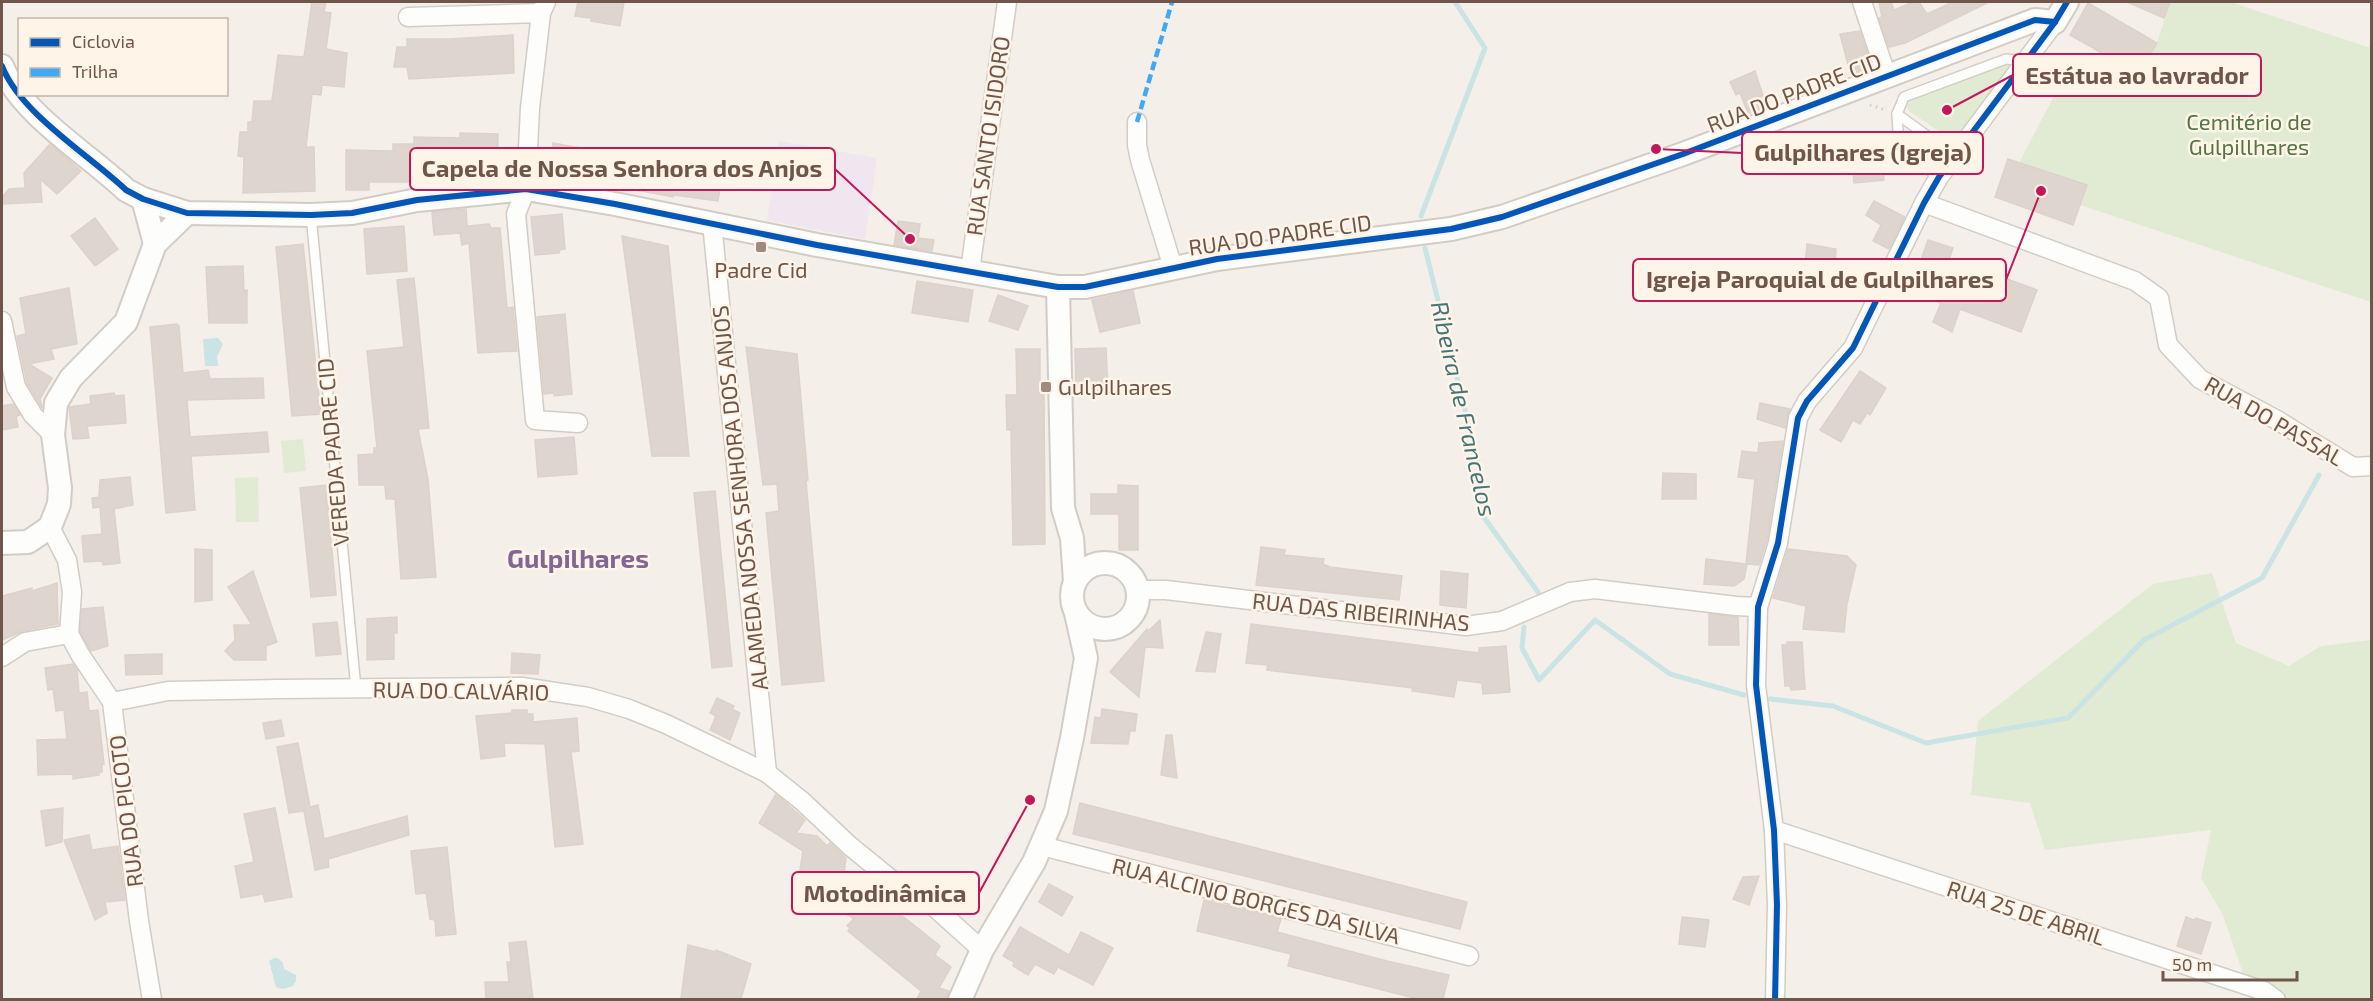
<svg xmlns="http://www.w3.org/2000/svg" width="2373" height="1001" font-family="'Exo 2',sans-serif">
  <rect width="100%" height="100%" fill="#f4efe8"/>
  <polygon fill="#f0e6f0" points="779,141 877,158 865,239 767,220"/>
  <g fill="#e1ebd3">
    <polygon points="2170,2 2230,2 2371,48 2371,302 2080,205 2087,185 2019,163 2076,54 2139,74 2157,43"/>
    <polygon points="2003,63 2007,64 2008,67 2006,72 1953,141 1909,111 1907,106 1911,99"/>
    <polygon points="303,439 306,471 284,473 281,441"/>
    <polygon points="258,477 259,522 236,522 235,478"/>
    <polygon points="2212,573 2236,643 2289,666 2321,646 2371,640 2371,999 2252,999 2222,913 2201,878 2211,830 2045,850 2030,803 1971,795 1978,721 2153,584"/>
  </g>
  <g fill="#cae3e4">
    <polygon points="218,338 223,344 217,357 218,366 205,366 203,339"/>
    <polygon points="274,958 278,958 283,963 284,969 296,975 296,981 293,986 283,989 276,987 269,961"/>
  </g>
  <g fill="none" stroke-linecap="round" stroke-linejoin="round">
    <g stroke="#cae3e4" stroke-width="5">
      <polyline points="1421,216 1485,48 1455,2"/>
      <polyline points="1425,248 1482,479 1483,516 1538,592"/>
      <polyline points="1524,627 1522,648 1539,680 1595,620 1670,674 1744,695"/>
      <polyline points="1770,699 1833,706 1926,743 2068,718 2144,640 2262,578 2319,475"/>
    </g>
  </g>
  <g fill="#ded5ce" stroke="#ddd2ca" stroke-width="1.5">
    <polygon points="312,2 326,2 324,12 331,13 326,49 347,53 344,87 322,85 321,95 312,94 306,147 314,147 315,191 243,193 244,157 238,156 240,132 248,132 248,122 252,122 254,101 272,101 278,55 304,57"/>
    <polygon points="578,2 624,2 620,26 591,21 591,18 575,16"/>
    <polygon points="1879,2 1891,2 1894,10 1913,2 1919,2 1927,14 1953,2 1989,2 1905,43 1889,47 1879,18 1882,17"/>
    <polygon points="2127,2 2170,2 2164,18"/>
    <polygon points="2088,3 2157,43 2139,74 2101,61 2102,53 2070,35"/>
    <polygon points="1860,31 1872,68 1851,76 1840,34"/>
    <polygon points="513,35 514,73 409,79 407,67 394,67 397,47 407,47 407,39 450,39"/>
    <polygon points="1755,71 1767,108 1748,113 1740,93 1736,95 1730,82"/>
    <polygon points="460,133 498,134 497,169 436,169 436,177 415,177 415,182 369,182 369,190 346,190 346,150 393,151 393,144 414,144 414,137 460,138"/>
    <polygon points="1881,142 1884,180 1854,183 1851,144"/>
    <polygon points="553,143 602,152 598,176 589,174 587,177 562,173 563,169 556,168 556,160 551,160"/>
    <polygon points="50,144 81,171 57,194 40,179 42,202 2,204 2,197 9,189 25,188 24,173"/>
    <polygon points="637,149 724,164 718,201 674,195 673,197 630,189"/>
    <polygon points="2008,159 2087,185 2073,225 1995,197"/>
    <polygon points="1874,201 1905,217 1889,249 1873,241 1881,225 1866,215"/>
    <polygon points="466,209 467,226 489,224 491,228 500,228 507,308 513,307 517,351 478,353 469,243 462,245 460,233 434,235 432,212"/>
    <polygon points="562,214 565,249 560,250 559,253 535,255 531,217"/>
    <polygon points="95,218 118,249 95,266 71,236"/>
    <polygon points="898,221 920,224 918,238 934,240 932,251 894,245"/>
    <polygon points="404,226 407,271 367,274 364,229"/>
    <polygon points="622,236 668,246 689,456 652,456"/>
    <polygon points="1928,240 1953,248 1949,260 1975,269 1975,267 2037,290 2021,332 1960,309 1952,332 1933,322 1941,303 1917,294 1923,277 1916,274"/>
    <polygon points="303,244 321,414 292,416 276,247"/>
    <polygon points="1807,244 1836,249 1833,292 1803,288"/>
    <polygon points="243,266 244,291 247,290 247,323 209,323 206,267"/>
    <polygon points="414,278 429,428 418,429 428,479 436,577 401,579 395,499 386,499 385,485 359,485 358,455 374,454 374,448 377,448 367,351 404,347 397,280"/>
    <polygon points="917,281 973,290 968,322 912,313"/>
    <polygon points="69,288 77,344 51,349 54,359 29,364 52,378 40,399 42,408 27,383 17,336 26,334 20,298"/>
    <polygon points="1133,291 1140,323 1100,332 1092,300"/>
    <polygon points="998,295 1028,306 1018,330 989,321"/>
    <polygon points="565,314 572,394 554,396 554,393 544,394 537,317"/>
    <polygon points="177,324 179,326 183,373 208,370 210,379 263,378 264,398 187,400 190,437 267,432 269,452 191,456 195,510 166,513 150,327"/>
    <polygon points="746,347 797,354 808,480 806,481 824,681 782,685 766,513 779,511 777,484 763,485"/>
    <polygon points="1106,348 1108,393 1076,394 1075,349"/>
    <polygon points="1016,349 1040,349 1040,395 1044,395 1045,544 1013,545 1011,430 1007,430 1006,395 1017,395"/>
    <polygon points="1860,371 1886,388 1870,415 1867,413 1860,424 1853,420 1841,442 1820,430"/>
    <polygon points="114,393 115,396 124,395 126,423 87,426 89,438 73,439 69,407 91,404 90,396"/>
    <polygon points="1760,403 1790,409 1785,428 1757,419"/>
    <polygon points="13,404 20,415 16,416 18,427 2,430 2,406"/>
    <polygon points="574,437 577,474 538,477 535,440"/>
    <polygon points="1783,441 1767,540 1759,565 1747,564 1744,579 1734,586 1704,584 1706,559 1746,564 1755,479 1738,477 1742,451 1758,453 1759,443"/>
    <polygon points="1663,473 1696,474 1696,499 1662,499"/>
    <polygon points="130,477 133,505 114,509 120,563 103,565 102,561 84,562 82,536 102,534 100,507 93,508 92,498 99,497 100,480"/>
    <polygon points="326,485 336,595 311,597 300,488"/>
    <polygon points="1118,485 1138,486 1138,550 1119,550 1119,514 1091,514 1091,494 1118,494"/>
    <polygon points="715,491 732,666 712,668 694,493"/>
    <polygon points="1261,547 1285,550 1284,555 1324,559 1323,564 1330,567 1402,576 1399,600 1256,585"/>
    <polygon points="195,549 212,550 212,600 195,602"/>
    <polygon points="1788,549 1847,556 1856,565 1847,604 1844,632 1803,629 1806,606 1773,598"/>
    <polygon points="253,571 277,642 266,646 266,660 234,660 225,651 235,640 234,625 252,625 228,587"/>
    <polygon points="1441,571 1468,574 1466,608 1440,605"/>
    <polygon points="57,583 58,624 23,631 2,640 2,596 32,588 32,591"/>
    <polygon points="103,607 108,646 91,651 80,632 82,609"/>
    <polygon points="1709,614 1738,617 1739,645 1709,645"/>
    <polygon points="397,617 397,633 394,633 394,659 367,660 367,619"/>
    <polygon points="1160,620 1163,648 1145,647 1139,697 1110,672 1147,629 1147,632"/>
    <polygon points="337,622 341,654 316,656 313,624"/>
    <polygon points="1251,624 1479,653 1479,648 1506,646 1510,692 1483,694 1482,683 1457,680 1454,697 1412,691 1413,688 1267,670 1268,665 1246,663"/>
    <polygon points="1206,632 1221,634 1215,672 1196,671"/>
    <polygon points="1787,642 1802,642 1805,689 1791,690 1790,686 1785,686 1782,645 1787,645"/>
    <polygon points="512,653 540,655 538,674 511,673"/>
    <polygon points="162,654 162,674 126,675 125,655"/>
    <polygon points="73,664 77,670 79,693 87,692 89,711 98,710 104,764 102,763 102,772 99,772 99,775 73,779 73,774 38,775 37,740 67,739 64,710 56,711 53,689 48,690 45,668"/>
    <polygon points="717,698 734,706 732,709 740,713 730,740 710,730 716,716 710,713"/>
    <polygon points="1102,709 1137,714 1135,731 1130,731 1128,744 1091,743 1095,717 1101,718"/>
    <polygon points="512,710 527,710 527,714 533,714 533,722 577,718 579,751 571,752 583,844 555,847 545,744 504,743 505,756 481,759 476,716 512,713"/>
    <polygon points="281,720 284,736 266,739 263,723"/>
    <polygon points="1166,735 1172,735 1177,778 1161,775"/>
    <polygon points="298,743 310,807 318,805 324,839 407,816 409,835 328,859 329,867 315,870 304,811 289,813 277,747"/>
    <polygon points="776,794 805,820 796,833 817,836 827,846 830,843 846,858 843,879 800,870 803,851 759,823"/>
    <polygon points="1080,803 1467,902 1460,929 1073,834"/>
    <polygon points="63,808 62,842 46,846 41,811"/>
    <polygon points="275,808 292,897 265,902 263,894 241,898 235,866 254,862 244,814"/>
    <polygon points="89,835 92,850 118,846 125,900 105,902 107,913 95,920 64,840"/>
    <polygon points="447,847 456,934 436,936 435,920 430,919 426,893 416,894 411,851"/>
    <polygon points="1759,876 1749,905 1733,899 1743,877"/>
    <polygon points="1049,884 1073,897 1062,916 1039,902"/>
    <polygon points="867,891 869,893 871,891 940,946 935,955 951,967 939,988 949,991 947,999 917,999 921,991 848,931 850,928 847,926 854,919 848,915"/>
    <polygon points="1204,900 1281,919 1277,932 1387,961 1449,975 1443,999 1418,999 1288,966 1291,954 1197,931"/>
    <polygon points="1682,917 1709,920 1705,947 1679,944"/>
    <polygon points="2186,917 2194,920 2196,918 2211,923 2201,954 2177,946"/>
    <polygon points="1020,927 1069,955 1081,932 1113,948 1093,985 1058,967 1054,974 1035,964 1028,975 1013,966 1014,962 1003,956"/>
    <polygon points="526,941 533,999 486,999 485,982 509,982 507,962 511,962 509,943"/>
    <polygon points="688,945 716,952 716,950 751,964 741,999 681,999"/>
  </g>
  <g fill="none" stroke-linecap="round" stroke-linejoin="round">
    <defs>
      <g id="service">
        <polyline points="1897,114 1955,156"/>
        <polyline points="1939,177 1899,149 1897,114 1904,97 2006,59 2026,61"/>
        <polyline points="311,215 356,689"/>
      </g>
      <g id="minor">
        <polyline points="546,2 541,13 530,108 526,189 516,214 535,420 578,423"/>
        <polyline points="1862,2 1887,77"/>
        <polyline points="408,17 541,13"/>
        <polyline points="1137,122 1137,145 1140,160 1173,268"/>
        <polyline points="1924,203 2135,281 2159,298 2168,345 2200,379 2277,420 2353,467 2372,466"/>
        <polyline points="712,223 767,773"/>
        <polyline points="970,271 1007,2"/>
        <polyline points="2,321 16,387 33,415 53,435"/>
        <polyline points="50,527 67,560 72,592 69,634"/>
        <polyline points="1138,590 1166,590 1466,626 1502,621 1570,592 1595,589 1736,606 1758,607"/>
        <polyline points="69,634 81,656 112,702 139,921 152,1000"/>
        <polyline points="2,657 25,642 69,634"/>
        <polyline points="112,702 168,691 278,689 522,687 588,697 629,709 666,724 767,773 802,801 850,846 893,881 932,905 982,950"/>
        <polyline points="1774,830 2264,991 2276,1000"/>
        <polyline points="1042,846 1469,956"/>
        <polyline points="1775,1000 1777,905 1774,830 1756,685 1758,607 1778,543 1798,418 1807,401 1853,348 1924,203 1939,177 2055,22"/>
      </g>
      <g id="tertiary">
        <path d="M2,66C20,113 89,155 126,190L143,199L187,213L311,215L352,213L417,200L526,189L615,204L817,245L1058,287H1085L1217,259L1451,229L1502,217L1683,154L2035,20L2055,22L2067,2"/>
        <polyline points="143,199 155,244"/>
        <polyline points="1058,287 1063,508 1072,538 1075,582"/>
        <polyline points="2,543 28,542 50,527 59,504 60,488 53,435 56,403 71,378 126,322 155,244 187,213"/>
        <circle cx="1105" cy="596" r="33"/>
        <polyline points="960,1000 982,950 1034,862 1056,811 1072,738 1086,658 1076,613"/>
      </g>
    </defs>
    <use href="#service" stroke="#d3ccc5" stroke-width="12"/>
    <use href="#minor" stroke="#d3ccc5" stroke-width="21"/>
    <use href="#tertiary" stroke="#d3ccc5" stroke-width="26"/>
    <polyline stroke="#d6ceca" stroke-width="3" stroke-dasharray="1.5 4.5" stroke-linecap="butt" points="1870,105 1886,110"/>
    <use href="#service" stroke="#fdfdfc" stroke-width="9"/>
    <use href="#minor" stroke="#fdfdfc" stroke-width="18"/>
    <use href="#tertiary" stroke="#fdfdfc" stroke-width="22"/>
    <polyline stroke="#3fa9f5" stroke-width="4.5" stroke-dasharray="9 4.5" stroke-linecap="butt" points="1137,122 1172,2"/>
    <defs>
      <g id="cycleway">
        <path d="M2,66C20,113 89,155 126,190L143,199L187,213L311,215L352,213L417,200L526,189L615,204L817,245L1058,287H1085L1217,259L1451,229L1502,217L1683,154L2035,20L2055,22"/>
        <polyline points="1775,1000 1777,905 1774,830 1756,685 1758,607 1778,543 1798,418 1807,401 1853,348 1924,203 1939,177 2026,61 2055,22 2067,2"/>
      </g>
    </defs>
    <use href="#cycleway" stroke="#fef4e8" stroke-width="10"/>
    <use href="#cycleway" stroke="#0057b8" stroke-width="6"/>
  </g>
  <g fill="#9e8c81" stroke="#fef4e8" stroke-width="2">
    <rect x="755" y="241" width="12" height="12" rx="3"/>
    <rect x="1040" y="381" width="12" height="12" rx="3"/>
  </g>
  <g text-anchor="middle" stroke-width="5" stroke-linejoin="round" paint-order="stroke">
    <g font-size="22" fill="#70564a" stroke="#fef4e8">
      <text transform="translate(1794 93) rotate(-21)" y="8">RUA DO PADRE CID</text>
      <text transform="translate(988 136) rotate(-82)" y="8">RUA SANTO ISIDORO</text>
      <text transform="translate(1280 235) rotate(-8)" y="8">RUA DO PADRE CID</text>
      <text transform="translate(2274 421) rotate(30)" y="8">RUA DO PASSAL</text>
      <text transform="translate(333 452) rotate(-95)" y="8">VEREDA PADRE CID</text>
      <text transform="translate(740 498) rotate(-96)" y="8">ALAMEDA NOSSA SENHORA DOS ANJOS</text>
      <text transform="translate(1361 612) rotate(6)" y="8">RUA DAS RIBEIRINHAS</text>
      <text transform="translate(461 691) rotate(1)" y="8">RUA DO CALVÁRIO</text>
      <text transform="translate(126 811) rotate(-97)" y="8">RUA DO PICOTO</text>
      <text transform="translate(1256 901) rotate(14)" y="8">RUA ALCINO BORGES DA SILVA</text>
      <text transform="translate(2026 913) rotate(18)" y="8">RUA 25 DE ABRIL</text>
    </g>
    <g font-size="22" fill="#547643" stroke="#fef4e8">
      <text x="2249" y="130">Cemitério de<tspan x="2249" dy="25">Gulpillhares</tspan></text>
    </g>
    <g font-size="22" fill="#70564a" stroke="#fef4e8">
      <text x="761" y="278">Padre Cid</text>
      <text x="1058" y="395" text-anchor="start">Gulpilhares</text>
    </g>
    <g font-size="24" font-style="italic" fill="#43747c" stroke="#fef4e8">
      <text transform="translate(1463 409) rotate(77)" y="8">Ribeira de Francelos</text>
    </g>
    <g font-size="26" font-weight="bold" fill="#826693" stroke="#fef4e8">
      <text x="578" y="568">Gulpilhares</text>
    </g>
  </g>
  <path fill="none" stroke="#c2185b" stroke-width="2" d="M1947 110L2013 75M1656 149L1742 153M910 239L835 169M2041 191L2006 280M1030 800L979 893"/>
  <g fill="#c2185b" stroke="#fef4e8" stroke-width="2">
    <circle cx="1947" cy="110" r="6"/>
    <circle cx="1656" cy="149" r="6"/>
    <circle cx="910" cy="239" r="6"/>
    <circle cx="2041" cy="191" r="6"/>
    <circle cx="1030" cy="800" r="6"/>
  </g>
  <g fill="#fef4e8" stroke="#c2185b" stroke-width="2">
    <rect x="2013" y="54" width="248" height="42" rx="6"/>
    <rect x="1742" y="132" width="241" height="42" rx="6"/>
    <rect x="410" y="148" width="425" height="42" rx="6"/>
    <rect x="1633" y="259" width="373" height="42" rx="6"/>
    <rect x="792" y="872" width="187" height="42" rx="6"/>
  </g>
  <g font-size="24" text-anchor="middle" font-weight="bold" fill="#70564a">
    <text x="2137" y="84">Estátua ao lavrador</text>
    <text x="1863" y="161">Gulpilhares (Igreja)</text>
    <text x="622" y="177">Capela de Nossa Senhora dos Anjos</text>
    <text x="1820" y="288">Igreja Paroquial de Gulpilhares</text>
    <text x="885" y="902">Motodinâmica</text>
  </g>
  <rect width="2373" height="1001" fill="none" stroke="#70564a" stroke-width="6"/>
  <rect x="18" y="18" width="210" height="78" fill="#fef4e8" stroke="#c5b5a9" stroke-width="1.5"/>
  <rect x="30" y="38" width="30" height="9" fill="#0057b8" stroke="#c5b5a9" stroke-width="1.5"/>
  <text x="72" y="48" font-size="18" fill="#70564a">Ciclovia</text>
  <rect x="30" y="68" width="30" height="9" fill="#3fa9f5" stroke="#c5b5a9" stroke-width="1.5"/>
  <text x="72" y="78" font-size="18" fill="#70564a">Trilha</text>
  <path d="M2163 971v9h134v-9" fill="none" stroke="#70564a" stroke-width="3"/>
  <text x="2172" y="971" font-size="18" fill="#70564a" stroke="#fef4e8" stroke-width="4.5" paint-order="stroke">50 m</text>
</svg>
